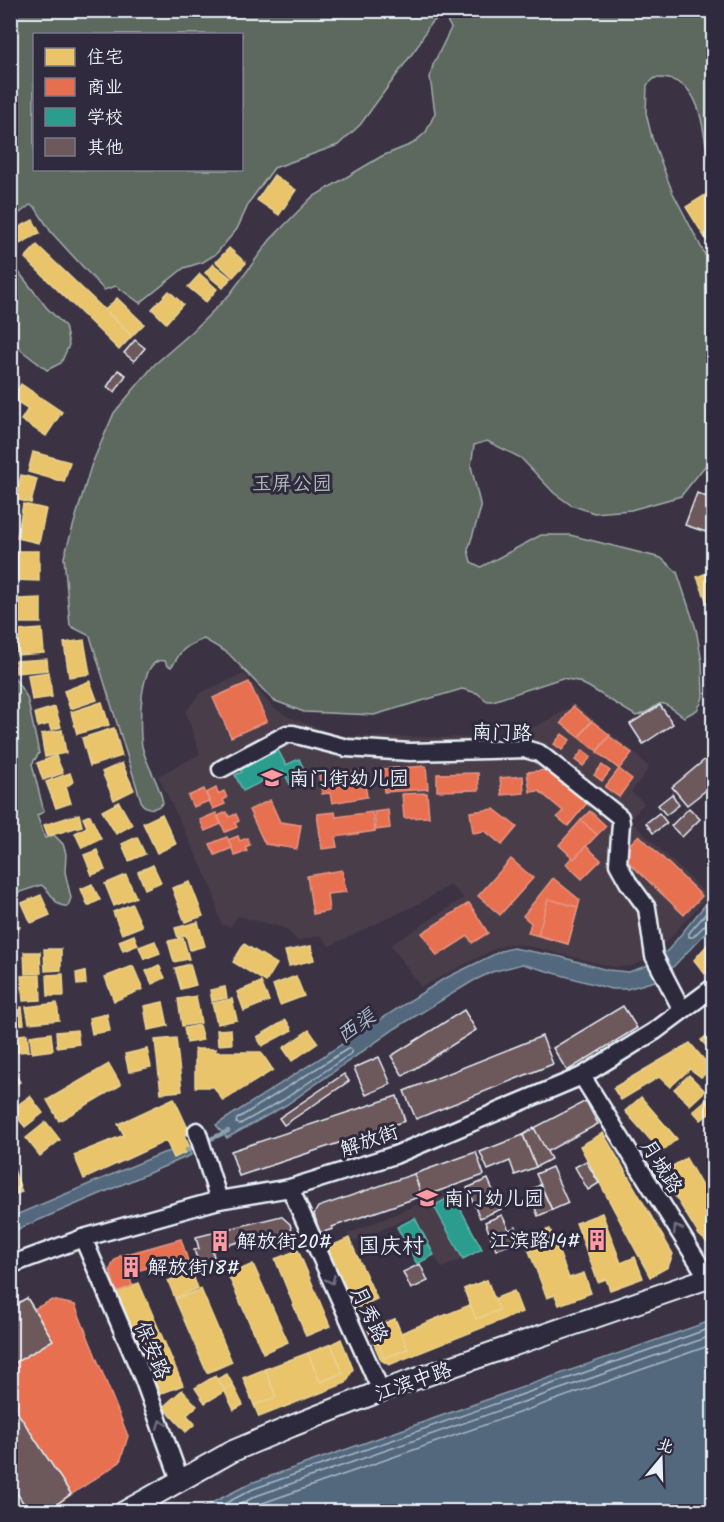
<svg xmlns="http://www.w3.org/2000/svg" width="724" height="1522" font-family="Kalam,'LXGW WenKai TC',sans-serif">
  <rect width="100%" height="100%" fill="#3b3343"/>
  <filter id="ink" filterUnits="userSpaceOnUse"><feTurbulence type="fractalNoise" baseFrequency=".0167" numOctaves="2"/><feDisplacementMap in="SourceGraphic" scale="12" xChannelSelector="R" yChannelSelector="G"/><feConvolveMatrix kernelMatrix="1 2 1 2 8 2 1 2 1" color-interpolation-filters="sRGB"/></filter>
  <g filter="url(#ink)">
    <g fill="#4a3e4a">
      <polygon points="244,674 272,707 291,718 340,736 496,738 537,726 575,705 635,753 649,768 631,792 644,803 630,820 708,896 665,943 644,961 631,966 615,967 524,945 509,944 494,949 421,987 391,945 464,898 450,885 414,906 329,946 321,935 298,941 285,928 238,916 230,927 221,924 212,888 158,776 200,754 186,712 200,693"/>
      <polygon points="450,1191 483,1249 442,1268 413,1216 354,1242 348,1234"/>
    </g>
    <g fill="#5d695f" stroke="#a2adac" stroke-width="1.5" fill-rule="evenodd">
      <path d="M11,10L713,11V166L709,158C700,121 702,76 655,78L647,85L646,113L652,138L672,191L713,270V456L681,496L631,510L594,513L571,505L554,493L521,458L487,441L474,445L471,466L481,508L468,550L471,562L481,567L541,535H570L661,558L677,572L696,629L702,662L703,697L701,703L697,710L684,717C651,692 666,708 636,716L589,687L577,681L562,678L493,701H487L477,693L462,689L374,715L304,712L273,700L228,653L204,639C194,643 185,646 179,655C176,660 175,663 171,667L167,665L165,661C138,654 139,729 142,746C146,766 160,783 163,803C156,810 148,810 142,804L90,636L70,626L64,557L91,466L114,413L154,365L193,331L230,294L270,240L311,198L382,156L412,144L426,132L435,113L430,77L433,65L451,28L446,19L440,17L430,24L417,47L360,125L338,145L274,168L250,201L237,229L216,254L203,262L184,268L140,303L116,286L104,290L51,232L35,207L30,205L11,220ZM34,34H242V170H34Z"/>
      <polygon points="10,261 47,308 65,326 69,345 61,363 47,370 22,351 11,337"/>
      <path d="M10,671L27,697L39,753L32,764L44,812L37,815L45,838L54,835L63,844L66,854L65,872L71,898L68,906C53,908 53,891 41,885L11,895Z"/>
    </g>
    <g fill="#52687d" stroke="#8e9fae" stroke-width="1.5">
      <polygon points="713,895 713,925 672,968 655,981 627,989 611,989 522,964 492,972 473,981 396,1028 286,1105 227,1138 216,1125 442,980 501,951 513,948 561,957 607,970 629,972 652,964 669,949"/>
      <polygon points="188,1147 191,1155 11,1232 11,1217 163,1153"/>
      <polygon points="713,1320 713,1511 196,1511 251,1483"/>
    </g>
    <g fill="#e9c46a" stroke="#e9d295" stroke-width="1.5">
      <polygon points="274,175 296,190 279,215 257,200"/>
      <polygon points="707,194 714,204 714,252 686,207"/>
      <polygon points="33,220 40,233 12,248 10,232"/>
      <polygon points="37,245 132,336 119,350 25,258"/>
      <polygon points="229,248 246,263 233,277 216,262"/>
      <polygon points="213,264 231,278 223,288 205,273"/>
      <polygon points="200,274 217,289 206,302 188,287"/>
      <polygon points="169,291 183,304 166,323 152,309"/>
      <polygon points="117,298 144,324 132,336 105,310"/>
      <polygon points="21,384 62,412 46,436 21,420 28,409 12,398"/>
      <polygon points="33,452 70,462 64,482 28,472"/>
      <polygon points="21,475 37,479 31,503 15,499"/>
      <polygon points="23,504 46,509 39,543 17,538"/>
      <polygon points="13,551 39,551 39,581 13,580"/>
      <polygon points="714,570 714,620 697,577"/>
      <polygon points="41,598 41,623 19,623 18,599"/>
      <polygon points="42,629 44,653 17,655 14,631"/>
      <polygon points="84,640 90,674 69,677 64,643"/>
      <polygon points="47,659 48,670 16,673 15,661"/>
      <polygon points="49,672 52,697 32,700 28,675"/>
      <polygon points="90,681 97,700 70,709 64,691"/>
      <polygon points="102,702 109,725 77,734 71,712"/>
      <polygon points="55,707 61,727 51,730 49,724 38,727 35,713"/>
      <polygon points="114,728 122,756 90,766 82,738"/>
      <polygon points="62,730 66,753 45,757 41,734"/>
      <polygon points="56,756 63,773 43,780 37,763"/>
      <polygon points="122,763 134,790 114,800 102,772"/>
      <polygon points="70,773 73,782 66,787 71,803 56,808 46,782"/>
      <polygon points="119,802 132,825 116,834 102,811"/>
      <polygon points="79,814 82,826 48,836 44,825"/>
      <polygon points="162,814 176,844 157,853 143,823"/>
      <polygon points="90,815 101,839 82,848 75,833 87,827 83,818"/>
      <polygon points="137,837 145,854 129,861 122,844"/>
      <polygon points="97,850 105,870 92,875 84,855"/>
      <polygon points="153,865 161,882 145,889 138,872"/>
      <polygon points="126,875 136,897 114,906 105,884"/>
      <polygon points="190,882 203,916 185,922 172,888"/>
      <polygon points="92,884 100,900 88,906 81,889"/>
      <polygon points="41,895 50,915 31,923 22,903"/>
      <polygon points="132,904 142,926 122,934 113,912"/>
      <polygon points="10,920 20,927 10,941"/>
      <polygon points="198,922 205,946 190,950 186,935 178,938 175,928"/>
      <polygon points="134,935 138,945 123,951 119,941"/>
      <polygon points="714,937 714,966 705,974 694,960"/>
      <polygon points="183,938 189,959 174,962 168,941"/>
      <polygon points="155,941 160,953 144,959 139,947"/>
      <polygon points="244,944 277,964 266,982 233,962"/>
      <polygon points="311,946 314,960 289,966 285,951"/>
      <polygon points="44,949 61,949 61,970 45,971"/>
      <polygon points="24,952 40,952 41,973 25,974"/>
      <polygon points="190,964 196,985 181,989 175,968"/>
      <polygon points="159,965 165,978 152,984 146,971"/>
      <polygon points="133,966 143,989 114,1001 105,977"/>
      <polygon points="85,971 86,984 77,985 76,973"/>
      <polygon points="63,974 64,996 48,996 47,975"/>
      <polygon points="40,975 41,1000 23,1001 21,976"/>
      <polygon points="296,976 304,996 280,1005 273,985"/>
      <polygon points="261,982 269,1001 244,1011 237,992"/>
      <polygon points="225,987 227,998 212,1001 210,990"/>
      <polygon points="196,996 201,1023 182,1026 178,999"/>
      <polygon points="232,999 237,1020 217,1024 212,1003"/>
      <polygon points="163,1002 168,1026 148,1030 144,1006"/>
      <polygon points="57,1003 59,1020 29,1023 26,1007"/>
      <polygon points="22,1007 24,1024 10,1026 10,1009"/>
      <polygon points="107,1014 110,1031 92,1034 89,1018"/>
      <polygon points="286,1020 292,1030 262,1046 257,1037"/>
      <polygon points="199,1025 203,1040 187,1043 184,1028"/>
      <polygon points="231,1029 232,1044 218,1045 217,1030"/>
      <polygon points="77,1030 79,1044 57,1047 56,1032"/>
      <polygon points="309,1030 318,1043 292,1061 283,1048"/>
      <polygon points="714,1030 714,1055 701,1040"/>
      <polygon points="51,1033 53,1050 32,1053 30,1036"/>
      <polygon points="27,1034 29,1051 10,1053 10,1036"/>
      <polygon points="176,1038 182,1091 161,1093 155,1040"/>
      <polygon points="690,1043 712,1069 701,1077 690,1069 670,1087 659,1077 621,1100 613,1088"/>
      <polygon points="147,1049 151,1067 129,1072 125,1054"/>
      <polygon points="195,1049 216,1049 215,1052 261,1052 273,1070 223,1101 214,1087 195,1087"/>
      <polygon points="109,1064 121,1085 59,1121 47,1100"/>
      <polygon points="10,1066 20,1082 10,1088"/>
      <polygon points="689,1075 705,1091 690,1105 674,1089"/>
      <polygon points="714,1093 714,1110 701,1120 693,1111"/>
      <polygon points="30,1096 43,1113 25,1127 11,1110"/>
      <polygon points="641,1097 677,1139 661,1152 625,1111"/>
      <polygon points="174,1098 190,1133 184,1135 191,1150 174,1158 166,1141 84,1179 74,1155 124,1135 118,1124"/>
      <polygon points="46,1122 60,1140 40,1156 26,1138"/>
      <polygon points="603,1133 673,1254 668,1267 650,1277 580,1146"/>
      <polygon points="686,1158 714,1207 714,1245 709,1244 699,1235 661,1173"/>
      <polygon points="12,1164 22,1192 10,1196 10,1165"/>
      <polygon points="602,1213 621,1263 635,1257 643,1278 610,1290 606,1279 598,1282 576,1223"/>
      <polygon points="550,1229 569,1278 584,1273 591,1293 559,1305 555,1295 547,1298 524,1238"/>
      <polygon points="349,1238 377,1299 355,1309 327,1248"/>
      <polygon points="298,1250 330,1326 306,1336 275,1259"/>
      <polygon points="253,1264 288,1342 263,1353 228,1275"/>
      <polygon points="191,1271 198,1288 175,1298 168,1281"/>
      <polygon points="487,1280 494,1299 514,1291 522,1312 389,1365 381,1360 368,1330 395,1319 401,1333 470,1305 464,1289"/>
      <polygon points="487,1280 499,1310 476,1319 464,1289"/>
      <polygon points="139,1283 183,1385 160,1394 116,1292"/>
      <polygon points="201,1289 232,1362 207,1373 175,1299"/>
      <polygon points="395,1319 408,1349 384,1358 372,1328"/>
      <polygon points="341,1339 353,1369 346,1383 259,1417 254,1405 276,1397 265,1369 308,1353 320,1382 343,1373 331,1344"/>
      <polygon points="331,1344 343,1373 320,1382 308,1353"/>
      <polygon points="265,1369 276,1397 254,1405 243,1378"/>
      <polygon points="227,1374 233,1385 224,1390 217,1379"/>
      <polygon points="215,1376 225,1391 205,1403 195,1388"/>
      <polygon points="233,1385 243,1405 234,1410 224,1390"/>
      <polygon points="182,1390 197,1406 187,1415 195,1424 186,1432 163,1407"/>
    </g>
    <g fill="#e76f51" stroke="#e79683" stroke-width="1.5">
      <polygon points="249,682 267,721 231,737 213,698"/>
      <polygon points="573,706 591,721 579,737 561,723"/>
      <polygon points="592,721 610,735 597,751 579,737"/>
      <polygon points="562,734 570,740 562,750 554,744"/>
      <polygon points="609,736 632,753 619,769 597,752"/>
      <polygon points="583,750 591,757 583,766 575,760"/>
      <polygon points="602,765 610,771 602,781 594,775"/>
      <polygon points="426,766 428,789 384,792 382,769"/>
      <polygon points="619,769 632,779 619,797 605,787"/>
      <polygon points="363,770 367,797 332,803 330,793 322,794 319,776"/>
      <polygon points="547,770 587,803 568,826 557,817 563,811 539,791 530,792 527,772"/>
      <polygon points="478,773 479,790 437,791 437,774"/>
      <polygon points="523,776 524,793 502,795 500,778"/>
      <polygon points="216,788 218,794 224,791 227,798 223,800 225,804 213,809 206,793"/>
      <polygon points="204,789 209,801 193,807 188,796"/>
      <polygon points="427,793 429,817 404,818 402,794"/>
      <polygon points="270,800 280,822 301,825 297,849 265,844 249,810"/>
      <polygon points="494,809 517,827 502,845 485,831 473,833 470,812"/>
      <polygon points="388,810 390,828 376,830 374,812"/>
      <polygon points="590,811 606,826 597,835 581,820"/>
      <polygon points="227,812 229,817 236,814 239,821 235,823 237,827 225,832 218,816"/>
      <polygon points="335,812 336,817 372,812 375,831 335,837 337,847 322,849 317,814"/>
      <polygon points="216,813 221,824 205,831 200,820"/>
      <polygon points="581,820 597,835 574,859 559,845"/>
      <polygon points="639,835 702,896 684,915 620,854"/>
      <polygon points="238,836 240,841 247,838 250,845 245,847 247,851 235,856 228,840"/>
      <polygon points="227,837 232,848 215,855 210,844"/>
      <polygon points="586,846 601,860 582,879 566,864 572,857 574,859"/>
      <polygon points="511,859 533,878 500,915 478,896"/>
      <polygon points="342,870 346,892 327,894 329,911 313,914 307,876"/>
      <polygon points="553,878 580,900 568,944 528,933 531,923 523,916"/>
      <polygon points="548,899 578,907 568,944 538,935"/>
      <polygon points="469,903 488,933 472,943 468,936 437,956 422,933"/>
      <polygon points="181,1239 188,1261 159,1269 158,1265 129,1273 132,1286 116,1292 110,1270 114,1261 120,1256"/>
      <polygon points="14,1298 18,1303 27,1298 34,1309 52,1300 75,1305 128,1436 120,1462 45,1512 29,1512 10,1482 10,1301"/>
    </g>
    <g fill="#2a9d8f" stroke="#63b6ae" stroke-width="1.5">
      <polygon points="278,750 286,765 299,759 309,780 292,788 283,771 243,791 235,775 242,772 240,768"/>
      <polygon points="453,1195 482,1249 463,1259 434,1206"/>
      <polygon points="415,1218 434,1255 417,1264 397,1227"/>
    </g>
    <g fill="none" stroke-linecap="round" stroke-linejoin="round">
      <g stroke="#acbac7" stroke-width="1.5">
        <polyline points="714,904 689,933 689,937 693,937 707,923 714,921"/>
        <polygon points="349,1048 352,1051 350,1054 283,1100 240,1124 236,1123 237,1119"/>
        <polyline points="209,1512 253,1489 714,1327"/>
        <polyline points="225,1512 256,1496 714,1335"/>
        <polyline points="245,1512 260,1504 714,1344"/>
      </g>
      <polyline stroke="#8e9fae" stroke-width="4.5" points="187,1150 228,1131"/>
    </g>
    <g fill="#6d585b" stroke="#e8f1f8" stroke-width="1.5">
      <polygon points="135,340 145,348 134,361 124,353"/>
      <polygon points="118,370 126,375 115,392 107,387"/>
      <polygon points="697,493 714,500 714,513 706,532 685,525"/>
      <polygon points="660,705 673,724 643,744 630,724"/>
      <polygon points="714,752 714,784 687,805 672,787"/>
      <polygon points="672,794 679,805 666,815 658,805"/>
      <polygon points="689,808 700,819 682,837 671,826"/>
      <polygon points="659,813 667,823 653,833 646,823"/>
      <polygon points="623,1006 637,1028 567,1071 553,1048"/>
      <polygon points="464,1010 476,1030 403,1076 391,1056"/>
      <polygon points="542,1036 553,1064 416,1119 404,1091"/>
      <polygon points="379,1057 391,1084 366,1095 354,1068"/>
      <polygon points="344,1074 349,1081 284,1125 279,1118"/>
      <polygon points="397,1096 405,1121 239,1176 231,1151"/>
      <polygon points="586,1101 598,1124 546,1152 534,1128"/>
      <polygon points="534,1128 551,1159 536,1167 523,1135"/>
      <polygon points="523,1135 536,1167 515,1175 510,1161 488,1170 480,1152"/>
      <polygon points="476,1152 484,1175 422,1197 414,1174"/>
      <polygon points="586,1161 599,1183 588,1190 575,1167"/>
      <polygon points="552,1167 568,1203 552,1210 536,1174"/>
      <polygon points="414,1174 422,1196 332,1227 333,1229 320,1233 314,1214 318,1207"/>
      <polygon points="488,1179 501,1209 480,1218 467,1188"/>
      <polygon points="540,1185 552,1210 538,1216 529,1191"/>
      <polygon points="502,1215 509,1230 516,1227 521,1240 496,1250 485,1222"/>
      <polygon points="281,1216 290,1224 296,1245 277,1250 273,1233 212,1249 214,1257 198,1261 194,1250 199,1249 196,1237"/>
      <polygon points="420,1264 428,1281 411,1289 403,1272"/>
      <polygon points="14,1298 18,1303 27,1298 53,1340 10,1366 10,1301"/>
      <polygon points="14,1407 71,1494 45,1512 29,1512 10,1482 10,1409"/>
    </g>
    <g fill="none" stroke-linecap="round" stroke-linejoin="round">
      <defs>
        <g id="minor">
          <polyline points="221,769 287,734 293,734 347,748 410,752 525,749 539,753 620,817 621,823 618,864 628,882 647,908 654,956 682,1010"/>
          <polyline points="582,1076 708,1278"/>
          <polyline points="197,1131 219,1200"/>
          <polyline points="290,1188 381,1391"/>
          <polyline points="83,1238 143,1378 180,1480"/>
          <polyline points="10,1265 83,1238 219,1200 290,1188 395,1155 582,1076 655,1031 714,987"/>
        </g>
        <polyline id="major" points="124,1512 233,1451 292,1426 381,1391 714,1276"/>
      </defs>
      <use href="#minor" stroke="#e8f1f8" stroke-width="21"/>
      <use href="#major" stroke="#e8f1f8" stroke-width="24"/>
      <use href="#minor" stroke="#2f2a3d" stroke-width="16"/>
      <use href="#major" stroke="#2f2a3d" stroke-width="20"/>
    </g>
    <defs><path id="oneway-chevron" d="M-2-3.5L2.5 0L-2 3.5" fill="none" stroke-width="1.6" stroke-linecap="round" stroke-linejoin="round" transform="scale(1.5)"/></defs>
    <g stroke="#70707e">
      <use href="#oneway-chevron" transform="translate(677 1229) rotate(-122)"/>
      <use href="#oneway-chevron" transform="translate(331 1280) rotate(65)"/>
      <use href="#oneway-chevron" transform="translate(161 1424) rotate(-110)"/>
    </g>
  </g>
  <defs>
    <symbol id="school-bare" viewBox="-9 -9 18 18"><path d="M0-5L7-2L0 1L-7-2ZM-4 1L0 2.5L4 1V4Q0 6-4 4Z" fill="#ff9aa2" stroke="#2f2a3d" stroke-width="2.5" paint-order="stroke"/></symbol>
    <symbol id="building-bare" viewBox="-9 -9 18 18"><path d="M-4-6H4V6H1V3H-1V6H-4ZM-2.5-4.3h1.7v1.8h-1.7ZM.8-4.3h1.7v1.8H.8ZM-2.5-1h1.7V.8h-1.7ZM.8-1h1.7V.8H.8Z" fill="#ff9aa2" stroke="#2f2a3d" stroke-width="2.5" paint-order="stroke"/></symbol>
  </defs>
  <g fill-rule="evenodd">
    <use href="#school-bare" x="257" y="763" width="30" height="30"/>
    <use href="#school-bare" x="412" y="1183" width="30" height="30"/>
    <use href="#building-bare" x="582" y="1225" width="30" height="30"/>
    <use href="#building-bare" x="205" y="1226" width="30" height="30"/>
    <use href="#building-bare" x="116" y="1252" width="30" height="30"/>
  </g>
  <g text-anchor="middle" stroke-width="6" stroke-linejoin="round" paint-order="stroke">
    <g font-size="20" fill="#b0bbbb" stroke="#2f2a3d">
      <text x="292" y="490">玉屏公园</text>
    </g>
    <g font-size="20" fill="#e8f1f8" stroke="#2f2a3d">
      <text transform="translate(502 732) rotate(2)" y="7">南门路</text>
      <text transform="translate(369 1140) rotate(-19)" y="7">解放街</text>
      <text transform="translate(662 1166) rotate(58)" y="7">月城路</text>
      <text transform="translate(370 1314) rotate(65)" y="7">月秀路</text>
      <text transform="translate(153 1350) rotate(67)" y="7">保安路</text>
      <text transform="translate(413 1381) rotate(-19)" y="7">江滨中路</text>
    </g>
    <g font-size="20" fill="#e8f1f8" stroke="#2f2a3d" text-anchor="start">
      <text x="289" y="785">南门街幼儿园</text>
      <text x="444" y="1205">南门幼儿园</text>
      <text x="580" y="1247" text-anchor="end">江滨路14#</text>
      <text x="237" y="1248">解放街20#</text>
      <text x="148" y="1274">解放街18#</text>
    </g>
    <g font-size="21" font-style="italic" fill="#acbac7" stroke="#2f2a3d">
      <text transform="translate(356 1026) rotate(-35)" y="7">西渠</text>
    </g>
    <g font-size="22" fill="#e8f1f8" stroke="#2f2a3d">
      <text x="391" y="1253">国庆村</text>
    </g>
  </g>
  <rect width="724" height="1522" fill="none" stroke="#2f2a3d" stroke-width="36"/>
  <rect x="18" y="18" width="688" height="1486" fill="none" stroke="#e8f1f8" stroke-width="2" filter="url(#ink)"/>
  <rect x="33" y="33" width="210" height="138" fill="#2f2a3d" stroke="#797a88" stroke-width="1.5"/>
  <rect x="45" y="48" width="30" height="18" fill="#e9c46a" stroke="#797a88" stroke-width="1.5"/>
  <text x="87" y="63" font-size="18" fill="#e8f1f8">住宅</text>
  <rect x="45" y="78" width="30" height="18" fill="#e76f51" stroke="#797a88" stroke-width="1.5"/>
  <text x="87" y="93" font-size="18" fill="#e8f1f8">商业</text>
  <rect x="45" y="108" width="30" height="18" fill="#2a9d8f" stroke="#797a88" stroke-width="1.5"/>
  <text x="87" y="123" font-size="18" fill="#e8f1f8">学校</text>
  <rect x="45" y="138" width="30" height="18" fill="#6d585b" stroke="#797a88" stroke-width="1.5"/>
  <text x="87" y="153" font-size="18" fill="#e8f1f8">其他</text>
  <g transform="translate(661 1459) rotate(19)" stroke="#2f2a3d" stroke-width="4.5" paint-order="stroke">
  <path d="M0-4.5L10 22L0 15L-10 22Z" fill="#e8f1f8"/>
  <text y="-9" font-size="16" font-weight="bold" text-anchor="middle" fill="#e8f1f8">北</text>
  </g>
</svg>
